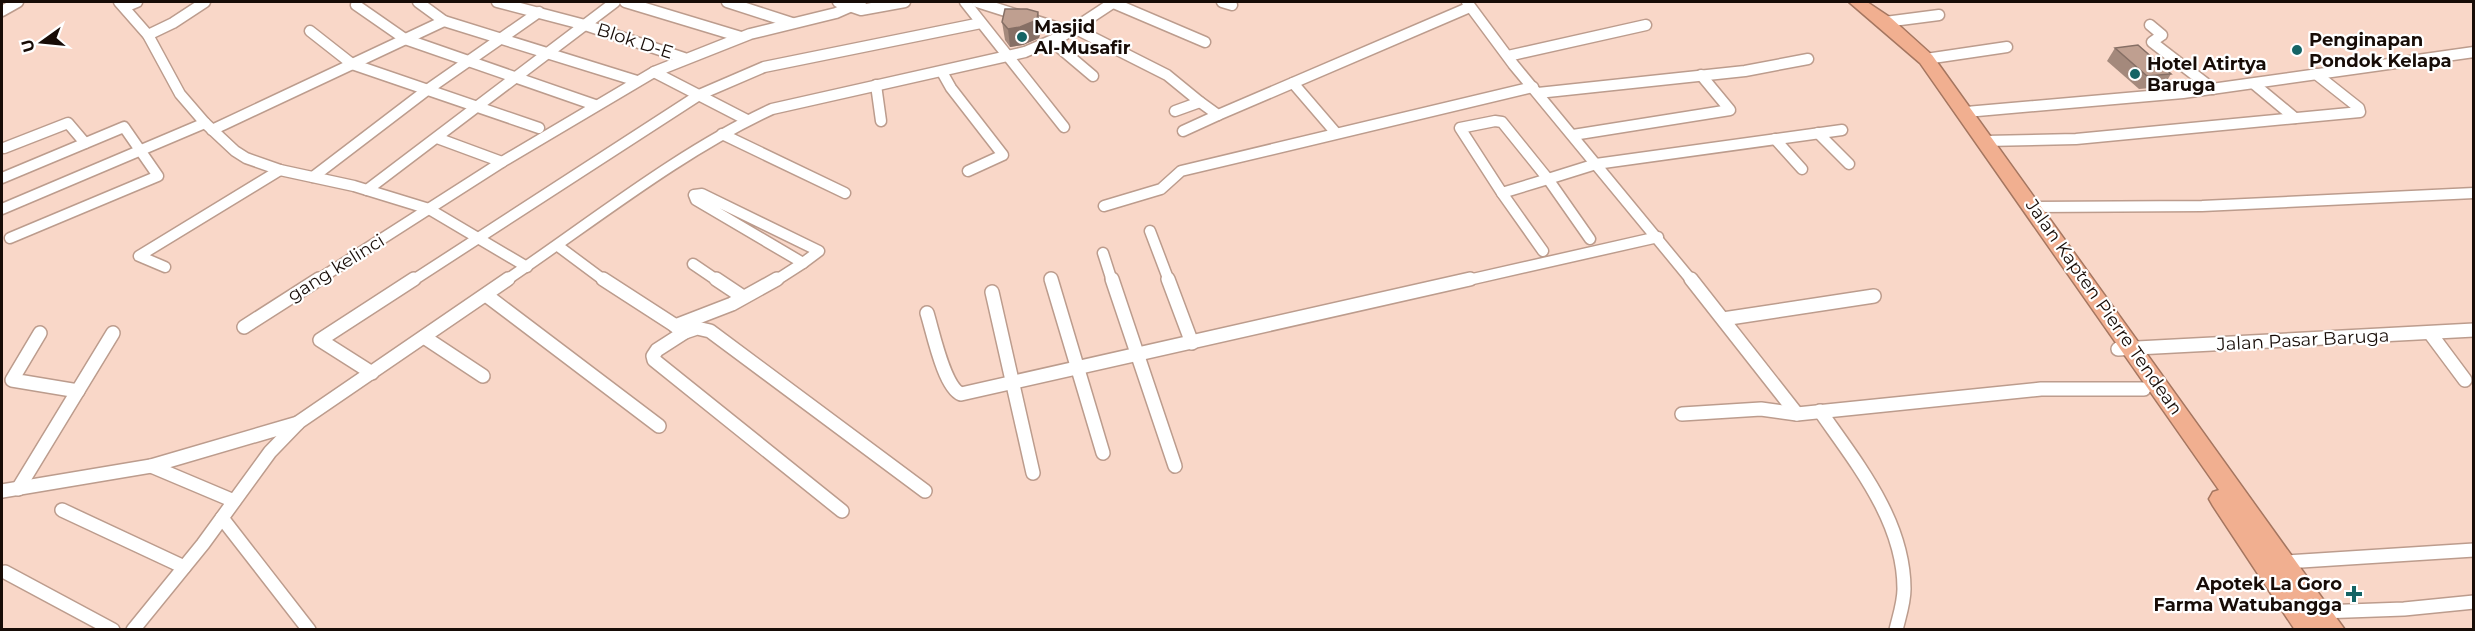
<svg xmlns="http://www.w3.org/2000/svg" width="2475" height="631" font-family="Montserrat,sans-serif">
  <rect width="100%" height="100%" fill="#f9d7c8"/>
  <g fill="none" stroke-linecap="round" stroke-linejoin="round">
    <defs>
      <g id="street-far1">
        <polyline points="119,2 148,35 180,94 205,123 235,151 246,158 280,170 354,186 429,209 527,267"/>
        <polyline points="418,2 444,21 637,81"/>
        <polyline points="497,2 585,25 684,58"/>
        <polyline points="625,2 741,37"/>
        <polyline points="727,2 792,23"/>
        <polyline points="838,2 861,10 905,2"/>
        <polyline points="965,2 1064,127"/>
        <polyline points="977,2 1071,32"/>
        <polyline points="1111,2 1205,42"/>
        <polyline points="1222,2 1232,5"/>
        <polyline points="1467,2 1513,64 1692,281"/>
        <polyline points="356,5 405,39 595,105"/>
        <polyline points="125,7 137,2"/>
        <polyline points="2,11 18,2"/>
        <polyline points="1885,22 1939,15"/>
        <polyline points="2150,25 2162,35 2152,42 2213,89"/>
        <polyline points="1076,29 1167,75 1200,102 1175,111"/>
        <polyline points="310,31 352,64 539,128"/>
        <polyline points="148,35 173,23 205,2"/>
        <polyline points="1054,43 1093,76"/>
        <polyline points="1508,56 1646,25"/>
        <polyline points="1926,59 2007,47"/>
        <polyline points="942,72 951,88 1003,155 968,171"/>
        <polyline points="1293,83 1336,133"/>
        <polyline points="2254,84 2295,118"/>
        <polyline points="876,85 881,121"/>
        <polyline points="1538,93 1745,71 1808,59"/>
        <polyline points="1200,102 1218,115 1470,7"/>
        <polyline points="1966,112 2183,93 2474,52"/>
        <polyline points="747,120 654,72 750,34 836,13 861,2"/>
        <polygon points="1495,121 1502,122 1548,179 1502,193 1460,128"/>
        <polyline points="212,130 444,21"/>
        <polyline points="1183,131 1218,115"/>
        <polyline points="1818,133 1849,164"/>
        <polyline points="722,134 845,193"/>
        <polyline points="1573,135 1730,110 1701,75"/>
        <polyline points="437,138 502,162"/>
        <polyline points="1775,139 1802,169"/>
        <polyline points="1985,141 2076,139 2360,112 2359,108 2316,74"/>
        <polyline points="4,148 68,123 85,143"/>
        <polyline points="313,177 427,90 539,12"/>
        <polyline points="2,178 124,127 158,176 10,238"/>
        <polyline points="1548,179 1590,239"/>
        <polyline points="1548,179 1596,164 1842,130"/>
        <polyline points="367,190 615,2"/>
        <polyline points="1502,193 1543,251"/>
        <polygon points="702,194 819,251 803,263 696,200 694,195"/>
        <polyline points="1104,206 1161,189 1181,171 1533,87"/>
        <polyline points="2034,207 2202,206 2474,193"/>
        <polyline points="2,209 205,123"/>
        <polyline points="1150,231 1169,281"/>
        <polyline points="558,246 605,281"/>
        <polyline points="1103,253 1112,281"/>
        <polyline points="693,264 718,281"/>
        <polyline points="165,267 139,256 280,170"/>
        <polyline points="316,281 502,162 654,72"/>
        <polyline points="412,281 699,95 764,67 981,23"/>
        <path d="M505,281C591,223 679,152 772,109L1025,52L1064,35L1114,2"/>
        <polyline points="775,281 803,263"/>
        <polyline points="1464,281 1658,237"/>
      </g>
      <g id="street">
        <polyline points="603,279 685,332 657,350 653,356 654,360 842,511"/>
        <polyline points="716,279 743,297"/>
        <polyline points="1051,279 1103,453"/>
        <polyline points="1112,279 1175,466"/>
        <polyline points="1168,279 1192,343"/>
        <polyline points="1691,279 1797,414"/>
        <polyline points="992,292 1033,473"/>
        <polyline points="486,295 659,426"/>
        <path d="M927,313C933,332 944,387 961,394L1470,279"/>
        <polyline points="1723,319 1874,296"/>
        <polyline points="675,326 732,304 777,279"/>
        <polyline points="244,327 319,279"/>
        <polyline points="685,332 697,328 710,331 925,491"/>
        <polyline points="40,333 12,380 78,391"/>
        <polyline points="2430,333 2465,380"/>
        <polyline points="424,337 483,376"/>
        <polyline points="2118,349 2474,330"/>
        <polyline points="372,373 320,340 414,279"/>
        <path d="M1820,411C1857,464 1904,521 1904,589C1904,603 1899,617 1896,630"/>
        <polyline points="1682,414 1761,409 1797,414 2041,389 2144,389"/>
        <polyline points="151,466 234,501"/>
        <polyline points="18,489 113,333"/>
        <polyline points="2,491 151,466 298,423"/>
        <polyline points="62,510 184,567"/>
        <polyline points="222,518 309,630"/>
        <polyline points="2285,562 2474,550"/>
        <polyline points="5,572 113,630"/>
        <polyline points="2320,612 2404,609 2474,602"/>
        <polyline points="133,630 203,544 270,452 299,422 508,279"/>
      </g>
      <polygon id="highway" points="1849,2 1867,2 1891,18 1932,55 2345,630 2295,630 2213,506 2209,499 2213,492 2219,490 1920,63"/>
    </defs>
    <use href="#street-far1" stroke="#bc9c8d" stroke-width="13"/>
    <use href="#street" stroke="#bc9c8d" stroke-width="16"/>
    <use href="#highway" stroke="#a57660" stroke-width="3"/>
    <use href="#street-far1" stroke="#fff" stroke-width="10"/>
    <use href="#street" stroke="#fff" stroke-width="13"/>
    <use href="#highway" fill="#f1af90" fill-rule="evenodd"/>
  </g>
  <g fill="#a4897c">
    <polygon points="1002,22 1041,30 1039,38 1023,45 1010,47 1005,40"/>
    <polygon points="2115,48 2171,74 2163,87 2139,89 2107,61"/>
  </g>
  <polygon fill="#866f65" points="1038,12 1041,30 1039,38 1023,45 1010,47 1008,29"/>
  <g fill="#bf9f90" stroke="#866f65" stroke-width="1.5">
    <polygon points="1005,9 1027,9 1038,12 1037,20 1020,27 1008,29 1002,22"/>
    <polygon points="2138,45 2171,74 2147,76 2115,48"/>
  </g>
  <g fill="#156465" stroke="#fff" stroke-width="2">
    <circle cx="1022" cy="37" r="6"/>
    <circle cx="2297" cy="50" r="6"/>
    <circle cx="2135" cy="74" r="6"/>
    <path d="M2351 585h6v6h6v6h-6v6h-6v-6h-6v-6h6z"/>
  </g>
  <g text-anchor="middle" stroke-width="4.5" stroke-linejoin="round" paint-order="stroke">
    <g font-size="18" font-weight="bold" fill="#170c07" stroke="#fff" text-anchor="start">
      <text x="1034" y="33">Masjid<tspan x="1034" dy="21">Al-Musafir</tspan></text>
      <text x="2309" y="46">Penginapan<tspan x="2309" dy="21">Pondok Kelapa</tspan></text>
      <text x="2147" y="70">Hotel Atirtya<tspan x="2147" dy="21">Baruga</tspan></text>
      <text x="2342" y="590" text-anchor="end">Apotek La Goro<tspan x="2342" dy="21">Farma Watubangga</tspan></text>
    </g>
    <g font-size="18" fill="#170c07" stroke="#fff">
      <text transform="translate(635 41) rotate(18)" y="6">Blok D-E</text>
      <text transform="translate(336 268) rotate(-32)" y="6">gang kelinci</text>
      <text transform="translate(2104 307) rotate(55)" y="6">Jalan Kapten Pierre Tendean</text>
      <text transform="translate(2303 340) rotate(-3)" y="6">Jalan Pasar Baruga</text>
    </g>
  </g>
  <rect width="2475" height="631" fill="none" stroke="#170c07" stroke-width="6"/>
  <g transform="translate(42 42) rotate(255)" stroke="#ffffff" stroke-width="4.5" paint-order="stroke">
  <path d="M0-4.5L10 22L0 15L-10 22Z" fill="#170c07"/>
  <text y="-9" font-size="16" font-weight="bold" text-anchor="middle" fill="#170c07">U</text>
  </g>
</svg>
